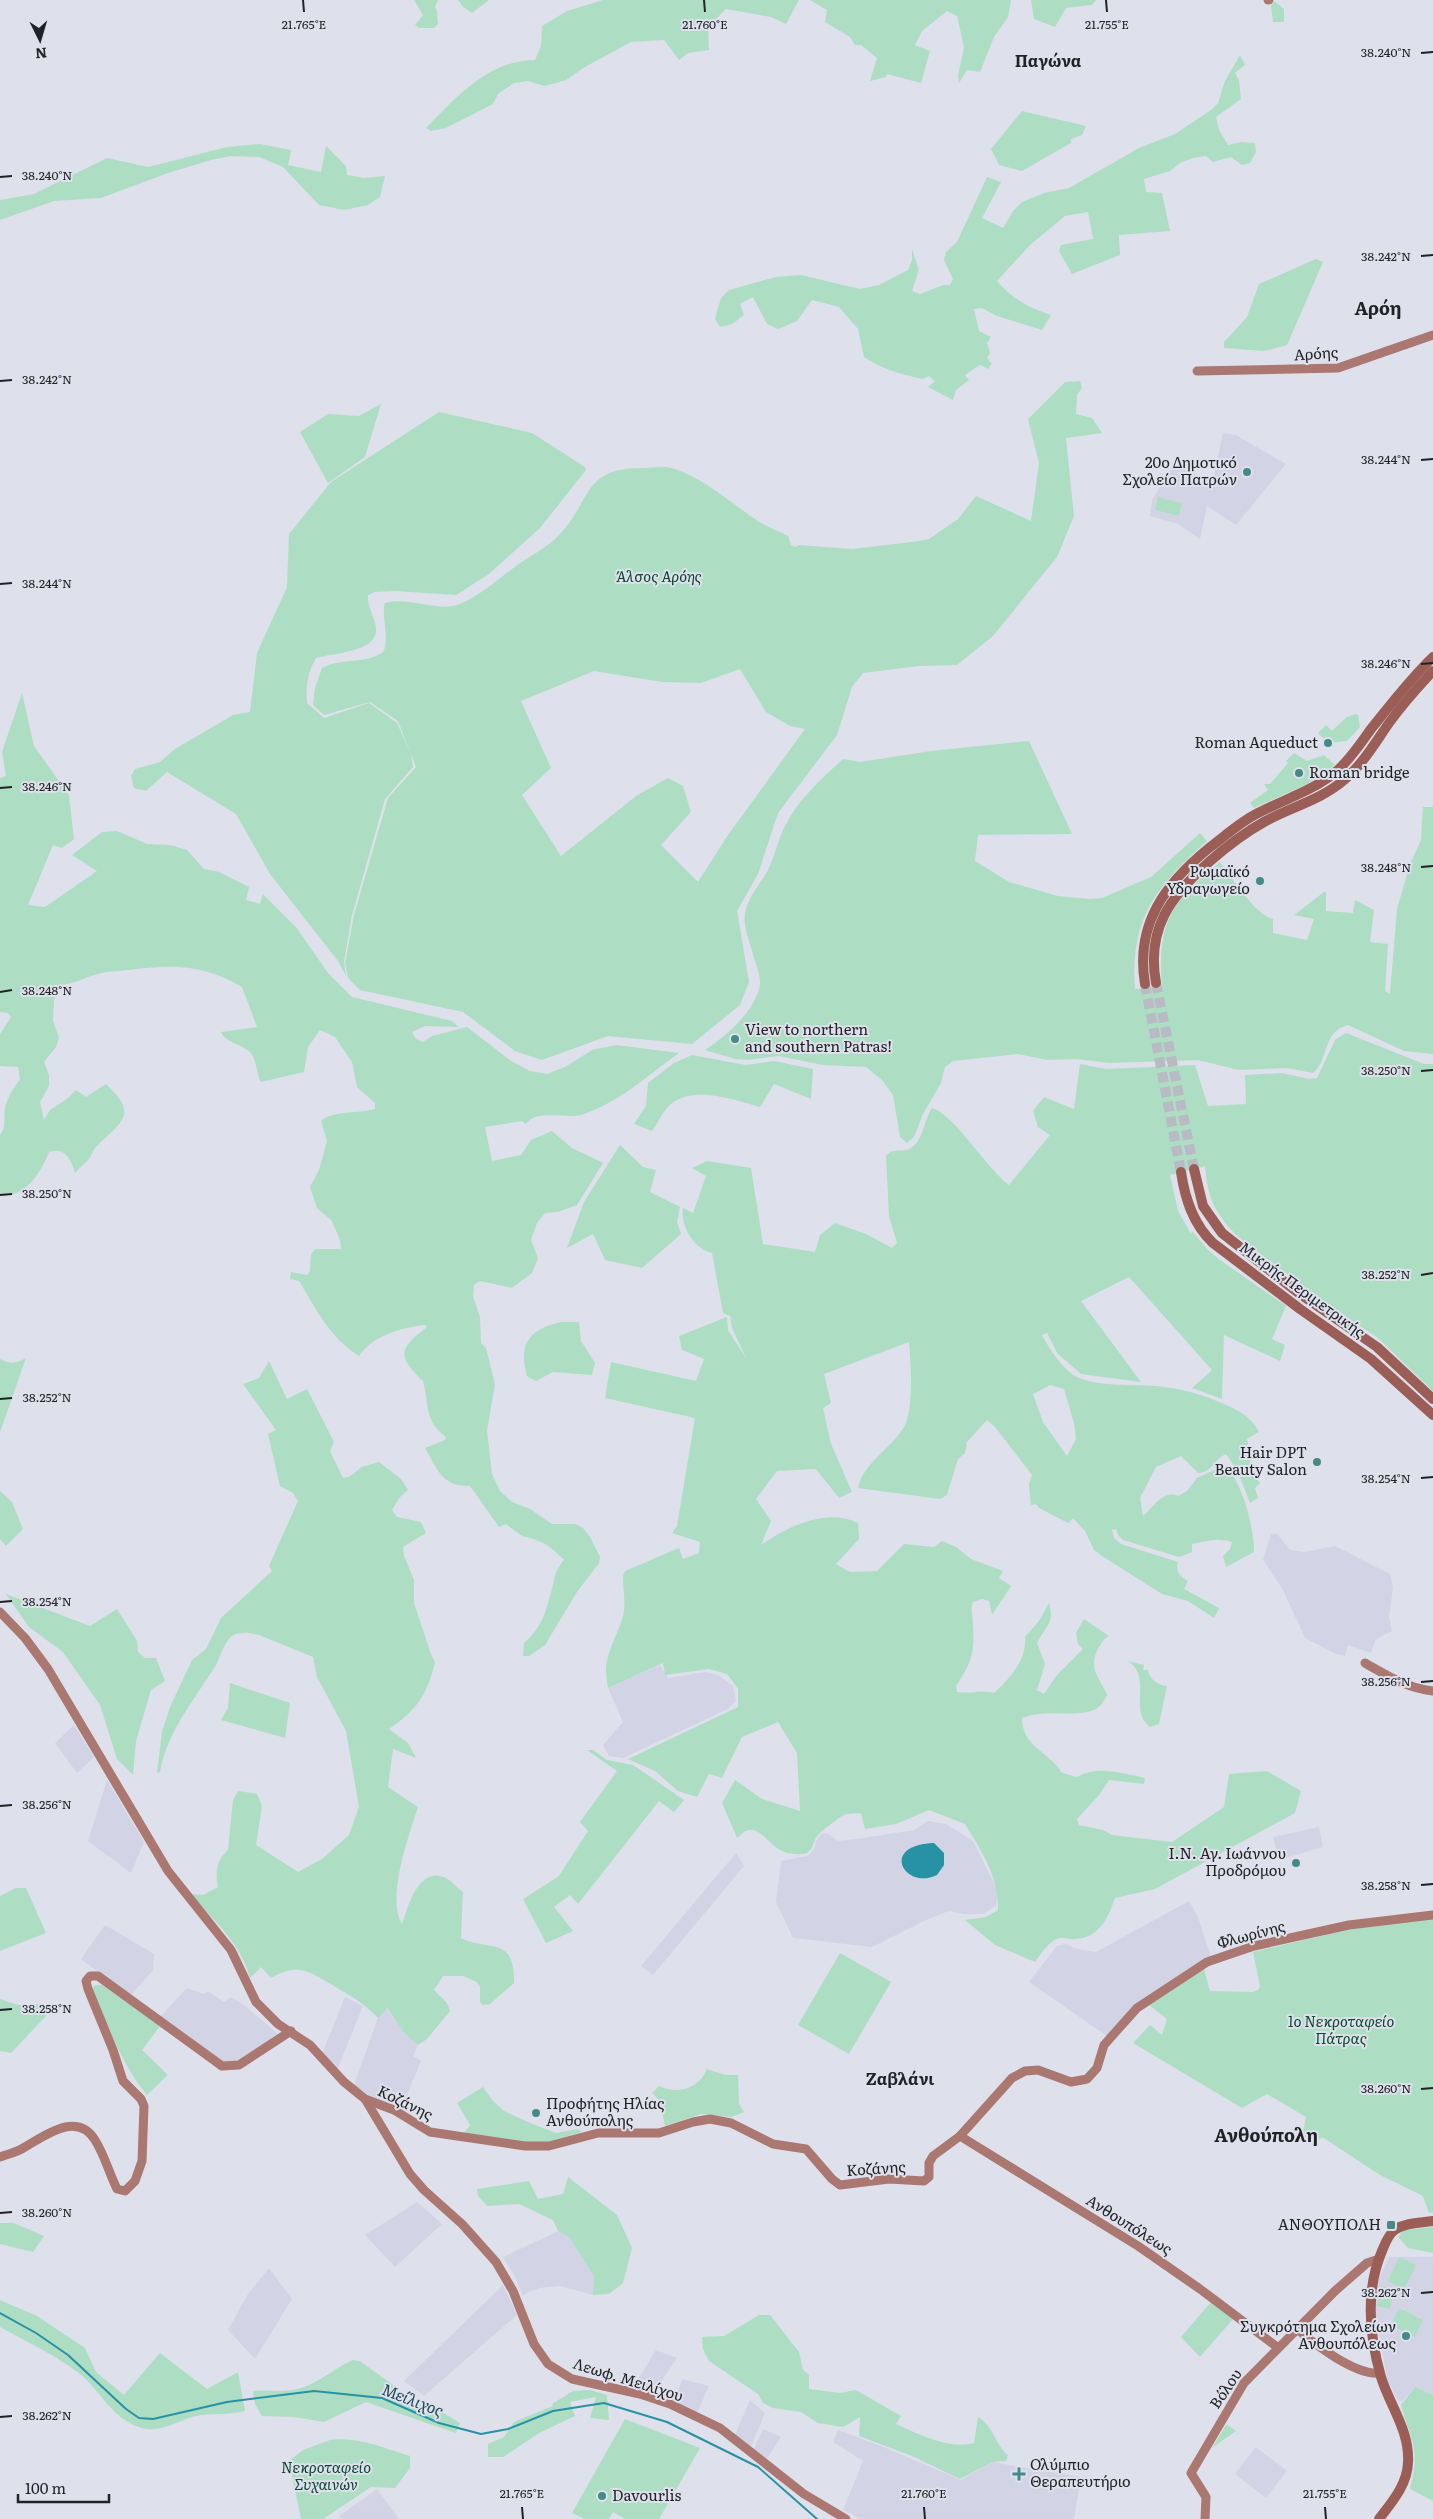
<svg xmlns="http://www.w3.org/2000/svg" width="1433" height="2519" font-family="Literata,serif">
  <rect width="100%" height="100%" fill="#dee0eb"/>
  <g fill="#d2d4e6">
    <polygon points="1223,433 1236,435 1286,464 1236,525 1207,506 1200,539 1178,524 1150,516 1152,500 1173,466 1213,480"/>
    <polygon points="1271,1534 1277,1534 1290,1550 1304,1552 1335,1546 1390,1574 1393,1588 1389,1617 1392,1631 1376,1639 1371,1653 1348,1645 1345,1656 1336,1654 1305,1638 1283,1590 1263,1560"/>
    <polygon points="660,1665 668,1678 706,1672 718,1675 733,1686 736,1701 726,1710 623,1758 609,1756 603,1745 623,1722 608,1688"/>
    <polygon points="74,1725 94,1757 77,1773 55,1743"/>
    <polygon points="107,1780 144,1842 131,1873 88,1841"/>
    <polygon points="928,1821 946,1824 973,1841 998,1891 996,1906 983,1914 964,1914 949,1911 926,1920 872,1947 793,1938 776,1902 781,1861 808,1856 814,1849 816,1841 821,1834 827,1833 838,1841 856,1839 914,1830"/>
    <polygon points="1319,1827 1323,1847 1279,1860 1273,1837"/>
    <polygon points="736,1853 744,1866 653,1975 641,1966"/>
    <polygon points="1189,1901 1198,1917 1211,1958 1107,2036 1029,1982 1057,1946 1066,1944 1077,1949 1096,1952"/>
    <polygon points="105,1925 154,1954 153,1970 130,1996 81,1959"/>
    <polygon points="187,1988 204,1994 208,1991 224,2002 231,1997 244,2005 279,2035 232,2064 223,2063 160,2017"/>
    <polygon points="345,1997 363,2006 337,2070 322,2054"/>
    <polygon points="386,2008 404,2033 418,2045 413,2056 421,2061 401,2109 375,2099 354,2085 378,2018"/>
    <polygon points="417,2202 442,2224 395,2267 365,2235"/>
    <polygon points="558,2231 570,2238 594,2277 593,2295 560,2286 539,2288 523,2295 514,2275 503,2257"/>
    <polygon points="1389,2257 1433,2257 1433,2395 1415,2387 1402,2401 1398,2401 1387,2378 1375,2311 1375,2293 1378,2281"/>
    <polygon points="269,2268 292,2299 255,2359 228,2330 248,2294"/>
    <polygon points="503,2285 517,2315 424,2396 404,2381"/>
    <polygon points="656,2350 677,2358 653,2394 633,2387"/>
    <polygon points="682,2379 709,2386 697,2413 674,2403"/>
    <polygon points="750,2400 765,2413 750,2449 734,2437"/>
    <polygon points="763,2429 781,2437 766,2460 753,2451"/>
    <polygon points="838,2430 886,2448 961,2480 992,2462 1081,2477 1074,2519 861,2519 843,2510 863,2461 833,2442"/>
    <polygon points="1256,2447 1287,2471 1266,2498 1235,2474"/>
    <polygon points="377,2489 399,2519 342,2519 339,2516"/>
  </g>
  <g fill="#addec3" fill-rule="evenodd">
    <polygon points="414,0 438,0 435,7 437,11 438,24 434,28 419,28 415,25 423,15"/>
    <polygon points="458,0 489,0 472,13 463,7"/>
    <path d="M603,0H799L786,24L771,17L726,9L708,27L709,50L688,53L679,60L664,40L631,42L585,67L566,80L545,86L528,81L514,83L498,94L493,104L446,128L431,131L426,128C456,97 489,60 535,60L541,46L542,26L567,11Z"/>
    <polygon points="810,0 1011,0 1008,17 994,37 980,72 967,70 959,83 958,76 964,47 957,16 947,11 922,31 915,45 930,51 921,83 887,74 886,77 870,81 877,58 861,45 855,45 850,37 825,22 827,10"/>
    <polygon points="1031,0 1096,0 1092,5 1066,8 1055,27 1034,19"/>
    <polygon points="1274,1 1284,9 1284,22 1273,22 1271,6"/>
    <path d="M1240,55L1245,65L1235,73L1239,80L1241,99L1216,117L1219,130L1228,145L1241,142L1255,143L1256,152L1250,163L1242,165L1231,157L1213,162L1206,156L1193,158L1180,163L1170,171L1144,179L1146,192L1162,193L1170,231L1119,235L1120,255L1072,274L1059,251L1061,245L1093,239L1088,212L1065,216L1030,245L997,281C1012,299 1029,308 1051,315L1042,330L997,316L982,308L974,309L979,331L991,337L987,343L990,353L987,358L992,364L988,369L980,365L965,375L969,380L956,390L953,400L928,387L935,381L929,376L923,379C901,374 883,370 864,357L858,329L839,307L812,300L797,321L778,329L767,324L753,297L740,304L744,315L732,324L720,327L715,319L721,298L729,290L776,277L801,275L860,289L879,285L908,270L912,260V249L919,270L912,291L920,294L943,285H950L953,279L944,260L946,252L957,242L987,177L1001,182L982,218L1003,228L1013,211L1022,202L1044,193L1069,188L1139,148L1175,134L1211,110L1218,103L1225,81Z"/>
    <polygon points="1022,111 1086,126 1082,135 1071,139 1071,143 1022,171 999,165 991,149"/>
    <polygon points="260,144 291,150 288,165 321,172 326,146 346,166 347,175 364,178 385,176 380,197 368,205 344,210 319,205 283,167 259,157 231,156 211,160 168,173 101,198 54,201 0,220 0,200 34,194 107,158 148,167 227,147"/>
    <polygon points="1316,259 1323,262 1287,345 1264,351 1224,348 1224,342 1247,317 1259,284"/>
    <path d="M1080,381L1082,388L1077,395L1076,414L1092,418L1102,433L1066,438L1074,516L1057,557L993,636L957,665L918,666L863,673L852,687L837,735L778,813L758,874L737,911L749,982L740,1005L692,1044L608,1036L542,1060L515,1051L463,1012L360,990L348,978L345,963L354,915L388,798L416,767L398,721L370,702L324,715L313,705L315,688L322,668C341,657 368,665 384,651C389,633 381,614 385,603C408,596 440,613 460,604C481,595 498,579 516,566C529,556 545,549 556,538C592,504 580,468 641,468C652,468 664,465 675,469C707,480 733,505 761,523C770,528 779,531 788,536L791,545L795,547L799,545L852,549L920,541L929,539L958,519L976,496L1031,521L1039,463L1028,419L1065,382ZM740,669L766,712L790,726L805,729L728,835L698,882L661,845L691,812L683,786L668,778L636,796L561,856L522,795L551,768L521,701L594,671L662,682L701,683Z"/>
    <polygon points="381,404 365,457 328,483 300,432 328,414 359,416"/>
    <path d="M439,412L532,433L585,467L586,470L540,528L489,574L456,595L395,591L375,592L368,595C367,607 375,617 376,628C379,652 332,653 316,658C307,673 306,686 307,703L324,718L369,703L397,723L411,754L413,767L385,799L352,915L344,962L346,976L338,961L270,874L236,814L167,772L146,791L134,788L131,776L135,769L160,762L175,749L233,715L250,712L257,653L287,587L289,534L331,482Z"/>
    <polygon points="1158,497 1182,503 1179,516 1155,510"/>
    <path d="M22,693L34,746L69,795L74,839L62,848L53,845L28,905L45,907L97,871L72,855L102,832L117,831L147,844L170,845L187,850L204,869L219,872L249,887L246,900L260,904L263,894L296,927L328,973L352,997L452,1021L459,1027L425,1026L412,1032L416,1039L423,1042L432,1036L467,1027L511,1061L530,1071L547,1074L565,1067L592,1050L616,1045L679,1053C648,1075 619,1103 581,1115C566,1119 536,1109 526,1124L522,1121L485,1127L492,1161L521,1155L531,1140L552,1131L572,1148L603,1163L577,1205L558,1212L545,1213L537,1223L531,1240L538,1258L532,1273L512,1288L480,1281L474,1285L473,1296L480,1317L481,1343L486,1348L495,1384L487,1431L492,1474L500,1491L512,1502L530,1509L552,1524H575L583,1528L590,1537L600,1557L599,1563L577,1592L545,1645L529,1656H523L524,1643C539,1630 545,1616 550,1596C555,1582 553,1572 564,1560C550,1546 545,1542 526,1537C520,1536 512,1528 506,1524L499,1527L470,1486C441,1486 438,1470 425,1448L445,1440L446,1437C424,1421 429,1404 423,1381C396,1355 399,1349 427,1327L425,1325C402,1327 372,1336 359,1356C330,1338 316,1309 299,1281L290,1279L291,1272L307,1275L310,1271L311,1254L315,1249H341L340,1240L332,1221L317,1208L310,1187L319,1170L327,1141L321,1121C333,1110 358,1114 375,1109V1103L357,1087L352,1062L335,1037L320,1030L308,1047L304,1072L261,1082C256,1073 257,1060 250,1052C241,1044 226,1043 221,1032L257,1027L242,987C204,964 172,964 128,970C118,971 107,971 98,974C85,977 75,984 61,985L54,1000L53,1021L59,1038L56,1047L44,1062L49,1075V1086L40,1102L44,1120L50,1110L67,1099L76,1090L86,1097L106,1084C139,1115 122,1121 97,1146C93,1149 92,1155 89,1159C85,1164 79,1168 75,1173C71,1159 65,1147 49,1152C41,1172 25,1199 0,1195V1135C7,1126 3,1118 5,1108C8,1096 13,1089 20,1079L18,1067L0,1066V1034L11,1017L8,1013L0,1012V778L6,776L2,752Z"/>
    <polygon points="1355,714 1358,715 1360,727 1347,741 1328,743 1330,740 1326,737 1322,742 1324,739 1318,733 1326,725 1332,731 1347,717"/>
    <path d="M1029,741L1072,834L978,835L975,861L1009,882L1058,896L1090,899L1102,898L1151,877L1200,833L1207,841C1156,887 1130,917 1135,989L1162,986C1157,922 1171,902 1220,862C1232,877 1255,915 1273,919V933L1307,940L1314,919L1294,915L1324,892H1326V911L1353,913L1355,900L1374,910L1370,942L1388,944L1385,991L1390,994L1397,909L1410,864L1421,840L1423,807H1433V1054L1404,1051L1348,1025C1322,1031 1329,1061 1313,1073L1287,1068L1239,1070L1198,1060L1109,1063L1076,1059L1047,1060L1018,1054L953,1061L945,1067L941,1083L923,1114L914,1137L907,1143L900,1137L893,1095L882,1080L866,1067L823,1065L778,1056L748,1060L735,1059L705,1050C726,1036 756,1011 760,984C761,975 754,960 752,951C749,940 743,925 745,914C747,899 760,884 768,870C775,856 778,839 786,824C799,799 823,777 843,759L860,762L931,751Z"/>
    <polygon points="1294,753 1307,761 1324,755 1335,765 1307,784 1254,808 1250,803 1268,790 1264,784 1270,784 1288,763 1286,761"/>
    <path d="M1346,1033L1424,1064H1433V1391L1378,1338L1317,1297L1235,1234C1213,1210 1208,1197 1205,1166L1170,1175L1178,1211L1191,1234L1192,1231L1208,1250L1220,1260L1286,1306L1272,1339L1285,1345L1280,1361L1224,1335L1222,1399L1192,1388L1212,1370L1129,1277L1081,1301L1141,1382L1081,1374L1057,1353L1047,1333L1042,1335C1049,1348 1064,1372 1079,1378C1102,1387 1130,1384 1155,1386C1180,1388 1201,1394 1224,1404C1240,1411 1251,1417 1259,1432L1247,1439L1253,1475L1260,1483L1255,1488L1258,1498L1250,1503L1238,1472L1226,1454C1213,1460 1213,1472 1198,1473L1181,1456L1156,1467L1140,1498L1143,1516C1153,1508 1163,1489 1178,1496L1187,1491L1197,1478L1225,1465C1243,1484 1254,1527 1254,1552L1226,1567L1223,1556L1230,1549L1232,1542C1218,1537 1206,1541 1192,1544V1552L1179,1557L1123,1540L1118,1535L1116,1529L1112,1530L1114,1538L1121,1544L1178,1562C1175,1571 1180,1577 1188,1581L1184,1589L1219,1608L1214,1618L1188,1601L1162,1594L1102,1556L1094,1550L1085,1531L1073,1518L1068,1523L1039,1508L1036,1504L1031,1505L1029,1484L1032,1475L995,1427L987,1420L967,1442L965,1453L958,1459L947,1495L940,1499L858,1488C864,1462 891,1449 904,1427C914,1410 911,1362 909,1342L824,1374L831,1403L823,1408L831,1444L852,1492L839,1498L816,1469L777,1471L756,1499L771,1521L761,1545C787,1527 827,1507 858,1523L859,1539L836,1564L850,1572L877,1571L904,1544L934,1547L942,1541L956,1547L971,1559L1003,1571L999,1578L1011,1586L992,1615L989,1601L982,1599L973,1602C970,1611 973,1617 973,1626C975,1653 971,1664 956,1686L957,1692C971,1694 980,1690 994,1693C1010,1678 1027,1660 1025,1637L1039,1621L1049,1603C1055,1624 1045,1626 1037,1643L1045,1664L1037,1690L1044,1694L1056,1676L1083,1649L1078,1644L1076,1633L1084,1619L1109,1636C1103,1639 1100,1645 1097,1651C1088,1669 1101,1680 1107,1695C1104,1701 1101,1707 1094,1710C1074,1718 1048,1708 1022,1718C1022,1747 1050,1752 1062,1773L1077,1777C1098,1765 1122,1773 1145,1778L1144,1784L1109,1780L1099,1795L1077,1819L1079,1825L1103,1830L1112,1835L1172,1842L1224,1807L1229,1774L1267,1771L1301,1791L1295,1813L1155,1889L1115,1898C1108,1918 1099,1938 1075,1939C1070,1940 1065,1937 1060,1938C1049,1940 1041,1954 1035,1962L995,1945L965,1920L986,1917L998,1910C999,1877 982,1852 965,1824L929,1810L896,1824L865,1829L861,1813C855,1814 846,1813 842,1816C840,1817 819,1833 818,1835C812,1842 814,1853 802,1854C770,1857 767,1828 749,1830C744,1830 741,1836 737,1838L722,1803L735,1780L762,1799L800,1811L797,1753L778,1722L742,1737L722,1778L709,1774L697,1797L678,1791L655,1771L628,1759L738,1707V1689L727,1674L709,1669L665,1675L663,1663L608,1688C601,1656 615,1644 623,1616C626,1604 623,1588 623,1576L625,1571L679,1548L683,1559L699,1553L700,1542L672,1533L677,1526L695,1418L605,1398L611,1362L696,1381L704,1359L682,1350L679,1336L727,1317L728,1330L746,1358L732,1328L730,1316L723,1313L712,1253C694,1249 680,1226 683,1208L693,1213L706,1176L692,1168L707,1161L751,1168L763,1244L815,1252L820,1235L835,1223L866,1234L892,1248L897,1243L889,1216L886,1156C894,1146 903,1154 911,1148C924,1139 924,1120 932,1108C954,1114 986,1168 1009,1185L1050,1135L1038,1127L1033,1111L1044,1097L1074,1109L1080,1064L1106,1069L1195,1065L1208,1106L1246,1104L1245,1075L1282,1073L1309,1079L1317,1078L1335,1040ZM1050,1385L1064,1389L1074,1423L1076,1439L1067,1456L1043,1422L1033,1394Z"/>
    <path d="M692,1055L746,1065L774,1061L813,1069L811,1099L774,1084L760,1107C735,1100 688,1083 667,1108C661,1115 657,1124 652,1131L634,1124L646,1106L648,1083L674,1063Z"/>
    <polygon points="620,1145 643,1167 656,1170 650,1192 680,1207 677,1222 681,1234 642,1268 605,1260 593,1234 567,1248 584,1202"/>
    <path d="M561,1322H579L581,1341L595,1363L592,1375L553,1372L536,1381L527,1376C518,1344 529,1329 561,1322Z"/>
    <path d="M26,1358L0,1432V1359C10,1364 16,1364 26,1358Z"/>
    <path d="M269,1361L287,1399L307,1389L334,1442L330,1451L343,1478L349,1477L362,1467L379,1462L401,1479L408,1490L399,1498L392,1510L397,1517L421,1522L426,1533L403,1547L404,1556L414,1580V1603L431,1654L435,1662C427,1695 417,1710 389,1729L408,1743L416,1758L393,1749L388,1787L418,1807C409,1835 386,1898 402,1924C408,1907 418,1867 444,1877C451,1880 457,1888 463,1892L461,1938C489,1952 515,1935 514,1983L490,2004L483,2005L480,2002V1987L477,1982L463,1976H443L434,1990L447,2003L450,2011L427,2039L418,2045L404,2033L387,2008L378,2018C365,2004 351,1996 334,1986C310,1972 298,1962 271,1978L261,1967L250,1978C241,1943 213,1919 189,1894L203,1895L218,1887C215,1872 216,1861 228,1850L233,1800L238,1791L257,1794L262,1806L256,1845L298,1872L322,1859L349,1835L359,1807L346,1731L317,1677L313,1657L259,1635C251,1633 240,1631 232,1636C225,1641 221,1654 217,1663C196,1698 167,1731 160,1772L157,1773L162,1732L170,1707L192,1660L206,1649L221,1618L272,1571L269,1566L298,1501L293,1493L280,1486L268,1434L276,1430L243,1384L259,1378Z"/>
    <polygon points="0,1491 12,1502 23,1529 6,1546 0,1539"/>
    <polygon points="6,1594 90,1626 117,1609 137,1641 138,1652 145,1658 156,1658 165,1681 151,1690 136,1741 133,1775 117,1759 100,1705 63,1652 29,1627"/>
    <path d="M1128,1661L1144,1665L1143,1670H1148C1150,1680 1158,1685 1167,1686L1159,1724L1150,1727C1128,1711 1153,1677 1128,1661Z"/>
    <polygon points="230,1683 290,1703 285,1738 221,1720 228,1708"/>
    <polygon points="587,1750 593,1750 607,1760 633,1765 684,1800 674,1812 659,1801 578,1904 570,1895 554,1907 573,1931 546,1943 523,1899 559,1876 588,1831 580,1822 617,1771"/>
    <polygon points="16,1888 26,1888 46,1933 0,1951 0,1896"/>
    <polygon points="1433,1919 1433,2212 1429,2213 1423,2196 1380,2175 1322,2137 1314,2144 1302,2136 1306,2117 1267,2094 1242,2108 1133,2043 1150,2025 1162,2035 1167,2019 1149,2005 1204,1969 1210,1991 1253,1992 1258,1990 1260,1986 1253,1952 1356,1928"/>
    <polygon points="840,1953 891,1982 849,2054 798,2025"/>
    <path d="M95,1985H102L160,2026L142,2050L168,2075L147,2095C122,2065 107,2024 92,1988Z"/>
    <polygon points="0,1999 18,2005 40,2004 46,2016 11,2053 0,2051"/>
    <path d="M707,2069L726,2075H738L739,2104L744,2112L731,2117L701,2114L665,2126L660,2101L652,2093L659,2086C677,2095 699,2089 707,2069Z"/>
    <polygon points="483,2087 493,2101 504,2111 530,2123 556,2133 578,2129 582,2132 538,2145 463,2134 470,2125 457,2103"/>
    <polygon points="568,2177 617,2215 632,2248 623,2283 609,2294 593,2295 594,2277 570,2238 558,2231 553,2220 519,2204 487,2206 478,2196 477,2189 529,2181 538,2199 563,2194"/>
    <polygon points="0,2223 14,2223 44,2236 33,2252 0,2244"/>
    <polygon points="1433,2227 1433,2253 1408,2248 1398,2237 1404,2230"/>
    <polygon points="1399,2257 1416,2265 1404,2289 1388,2281"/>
    <polygon points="1381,2286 1394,2289 1390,2309 1377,2306"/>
    <path d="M0,2300L37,2316L85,2348L96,2372L124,2395L160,2353L207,2389L238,2372L245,2411C228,2416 209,2412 192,2417C176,2422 159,2433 141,2428C112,2419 101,2391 79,2373C58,2357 24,2340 0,2327Z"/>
    <polygon points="1211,2302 1233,2319 1200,2357 1181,2337"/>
    <polygon points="1399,2308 1423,2320 1415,2337 1391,2325"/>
    <path d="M759,2315H770L799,2352L803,2370L809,2375V2389L840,2393L856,2390L901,2416L896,2424C918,2434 950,2450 974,2443L978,2417C994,2426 995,2445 1008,2455L1006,2461L992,2462L960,2479L912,2456L859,2436L860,2417L843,2427L818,2423L801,2412L773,2408L763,2403L758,2394L709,2361L703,2349L702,2337L724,2336Z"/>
    <path d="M353,2360L360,2361L393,2385L401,2397L427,2408L437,2409L460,2423L456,2433L366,2402L324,2422L294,2417L262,2416L255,2404L253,2391C266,2390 281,2392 293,2390C314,2387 333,2369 353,2360Z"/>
    <path d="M1415,2387L1433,2395V2501L1410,2489C1421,2449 1411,2442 1401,2405Z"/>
    <polygon points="590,2390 607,2395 609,2420 590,2418 596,2397 570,2402 575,2416 539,2433 503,2457 488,2457 488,2444 504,2437 514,2422 553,2406 552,2404 573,2391"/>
    <polygon points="625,2419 700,2448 659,2519 625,2519 613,2512 609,2519 585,2519 572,2513"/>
    <polygon points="1226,2424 1236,2431 1212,2448 1226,2425"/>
    <path d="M330,2440C358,2436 383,2448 410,2456V2468L395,2488L371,2487L323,2519H301L289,2461L303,2450Z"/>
  </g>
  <path fill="#2792a3" d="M934,1843L944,1853V1865L937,1875C905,1891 878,1845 934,1843Z"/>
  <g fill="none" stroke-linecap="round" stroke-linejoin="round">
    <polyline stroke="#2792a3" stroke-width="2" points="0,2313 36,2333 68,2355 126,2409 139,2418 153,2419 227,2402 314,2391 382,2398 439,2423 481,2434 508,2429 553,2411 604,2403 667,2422 758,2467 817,2519"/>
    <g stroke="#b8bac4" stroke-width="10" stroke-dasharray="10 5" stroke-linecap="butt">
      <polyline points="1156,983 1194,1169"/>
      <polyline points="1145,984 1181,1172"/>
    </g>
    <g stroke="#aa7771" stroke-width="9">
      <polyline points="1268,0 1269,0"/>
      <polyline points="1197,371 1338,368 1433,335"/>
      <polyline points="0,1612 25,1638 48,1669 168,1871 231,1950 256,2002 278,2024 310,2045 344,2082 365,2099 394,2110 430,2132 525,2146 549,2146 598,2133 659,2133 693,2122 710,2119 731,2123 773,2144 806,2149 832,2179 840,2185 889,2179 924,2181 929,2177 929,2163 933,2156 960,2136 1012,2078 1025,2071 1038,2070 1071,2082 1087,2079 1097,2068 1104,2045 1137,2008 1207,1962 1254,1946 1349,1925 1433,1915"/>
      <path d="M1365,1663C1388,1676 1406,1688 1433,1691"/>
      <polyline points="365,2099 410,2174 424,2190 462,2224 496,2262 513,2291 534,2344 548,2364 572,2379 640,2394 670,2404 720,2428 804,2494 846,2519"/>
      <polyline points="960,2136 1138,2246 1200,2289 1277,2347"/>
      <path d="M0,2157C8,2154 18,2152 25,2147C46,2135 77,2111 95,2140C105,2156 109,2173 117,2189L125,2191L135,2181L142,2161L144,2106L141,2099L123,2081L113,2050L88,1989L86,1981L90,1976H98L222,2066L239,2065L291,2031"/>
      <path d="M1296,2328C1314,2344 1356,2376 1380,2373"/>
      <polyline points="1205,2519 1206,2497 1191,2473 1244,2383 1335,2291 1367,2263 1379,2259"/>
    </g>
    <g stroke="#9b5e57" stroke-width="10">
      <path d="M1156,983C1146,928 1171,896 1209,862C1226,847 1244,833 1264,822C1291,807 1321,800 1344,780C1363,764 1375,743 1389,723C1402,705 1417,688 1433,671"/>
      <path d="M1145,984C1135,924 1165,884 1209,848C1225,836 1240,822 1258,813C1285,799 1315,790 1338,770C1351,758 1361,743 1371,729C1391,704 1410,679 1433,657"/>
      <polyline points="1194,1169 1203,1206 1222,1233 1300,1294 1377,1347 1433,1399"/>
      <path d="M1181,1172C1185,1199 1193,1224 1213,1243L1300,1309L1371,1359L1433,1415"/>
      <path d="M1379,2519C1392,2502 1407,2485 1408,2463C1410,2431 1390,2406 1381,2377C1369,2335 1365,2291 1382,2251C1385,2243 1389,2233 1396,2229C1407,2222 1421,2223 1433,2221"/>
    </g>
  </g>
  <path fill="none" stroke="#212226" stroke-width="2" d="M303,0L304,12M704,0L705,12M1106,0L1107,12M1421,53L1433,52M0,177L12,176M1421,256L1433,255M0,381L12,380M1421,460L1433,459M0,584L12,583M1421,664L1433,663M0,788L12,787M1421,867L1433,866M0,992L12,990M1421,1071L1433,1070M0,1195L12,1194M1421,1275L1433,1273M0,1399L12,1398M1421,1478L1433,1477M0,1602L12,1601M1421,1682L1433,1681M0,1806L12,1805M1421,1885L1433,1884M0,2010L12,2009M1421,2089L1433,2088M0,2213L12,2212M1421,2293L1433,2292M0,2417L12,2416M522,2507L523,2519M924,2507L925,2519M1325,2507L1326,2519"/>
  <g fill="#448b87" stroke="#dee0eb" stroke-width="2">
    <circle cx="1247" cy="472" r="5"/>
    <circle cx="1328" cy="743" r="5"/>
    <circle cx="1299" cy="773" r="5"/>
    <circle cx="1260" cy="881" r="5"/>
    <circle cx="735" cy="1039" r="5"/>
    <circle cx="1317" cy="1462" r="5"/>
    <circle cx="1296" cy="1863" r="5"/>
    <circle cx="536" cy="2113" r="5"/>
    <rect x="1386" y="2220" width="10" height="10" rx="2.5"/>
    <circle cx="1406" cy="2336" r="5"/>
    <path d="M1016.5 2466.5h5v5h5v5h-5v5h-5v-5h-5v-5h5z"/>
    <circle cx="602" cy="2496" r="5"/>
  </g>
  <g text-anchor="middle" stroke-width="4" stroke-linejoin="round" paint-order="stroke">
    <g font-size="15" fill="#212226" stroke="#dee0eb">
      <text transform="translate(1316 354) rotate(-4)" y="5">Αρόης</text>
      <text transform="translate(1302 1290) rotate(36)" y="5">Μικρής Περιμετρικής</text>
      <text transform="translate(1251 1935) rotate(-15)" y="5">Φλωρίνης</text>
      <text transform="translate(405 2103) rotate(26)" y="5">Κοζάνης</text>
      <text transform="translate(876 2169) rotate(-4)" y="5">Κοζάνης</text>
      <text transform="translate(1129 2225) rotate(32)" y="5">Ανθουπόλεως</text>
      <text transform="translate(628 2380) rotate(17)" y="5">Λεωφ. Μειλίχου</text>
      <text transform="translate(1226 2389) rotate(-56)" y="5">Βόλου</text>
    </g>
    <g font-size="15" fill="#212226" stroke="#dee0eb" text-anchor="end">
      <text x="1237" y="468">20ο Δημοτικό<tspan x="1237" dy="17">Σχολείο Πατρών</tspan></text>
      <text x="1318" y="748">Roman Aqueduct</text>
      <text x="1309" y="778" text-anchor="start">Roman bridge</text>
      <text x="1250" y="877">Ρωμαϊκό<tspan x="1250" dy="17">Υδραγωγείο</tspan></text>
      <text x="745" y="1035" text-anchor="start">View to northern<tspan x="745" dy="17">and southern Patras!</tspan></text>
      <text x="1307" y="1458">Hair DPT<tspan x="1307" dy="17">Beauty Salon</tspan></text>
      <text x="1286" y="1859">Ι.Ν. Αγ. Ιωάννου<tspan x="1286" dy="17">Προδρόμου</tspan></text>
      <text x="546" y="2109" text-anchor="start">Προφήτης Ηλίας<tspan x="546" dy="17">Ανθούπολης</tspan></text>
      <text x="1381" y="2230">ΑΝΘΟΥΠΟΛΗ</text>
      <text x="1396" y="2332">Συγκρότημα Σχολείων<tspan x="1396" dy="17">Ανθουπόλεως</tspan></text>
      <text x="1030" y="2470" text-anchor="start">Ολύμπιο<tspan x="1030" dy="17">Θεραπευτήριο</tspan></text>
      <text x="612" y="2501" text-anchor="start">Davourlis</text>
    </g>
    <g font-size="15" font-style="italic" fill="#08482f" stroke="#dee0eb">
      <text x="659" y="582">Άλσος Αρόης</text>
      <text x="1341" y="2027">1o Νεκροταφείο<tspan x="1341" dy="17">Πάτρας</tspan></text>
      <text x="326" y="2473">Νεκροταφείο<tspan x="326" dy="17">Συχαινών</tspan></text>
    </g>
    <g font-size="16" font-weight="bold" fill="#212226" stroke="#dee0eb">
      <text x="1048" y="67">Παγώνα</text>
      <text x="900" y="2085">Ζαβλάνι</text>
    </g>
    <g font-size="16" font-style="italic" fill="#1c4850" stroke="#dee0eb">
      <text transform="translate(413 2400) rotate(21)" y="6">Μείλιχος</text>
    </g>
    <g font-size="18" font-weight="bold" fill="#212226" stroke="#dee0eb">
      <text x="1378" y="315">Αρόη</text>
      <text x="1266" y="2142">Ανθούπολη</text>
    </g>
  </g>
  <g font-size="12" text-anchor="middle" fill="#212226" stroke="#dee0eb" stroke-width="4" stroke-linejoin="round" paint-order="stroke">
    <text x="304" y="29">21.765°E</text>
    <text x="705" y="29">21.760°E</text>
    <text x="1107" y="29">21.755°E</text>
    <text x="1386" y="57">38.240°N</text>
    <text x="47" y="180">38.240°N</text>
    <text x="1386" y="261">38.242°N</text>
    <text x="47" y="384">38.242°N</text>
    <text x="1386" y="464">38.244°N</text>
    <text x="47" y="588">38.244°N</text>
    <text x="1386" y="668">38.246°N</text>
    <text x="47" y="791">38.246°N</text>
    <text x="1386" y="872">38.248°N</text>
    <text x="47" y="995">38.248°N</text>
    <text x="1386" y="1075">38.250°N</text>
    <text x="47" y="1198">38.250°N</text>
    <text x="1386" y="1279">38.252°N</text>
    <text x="47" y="1402">38.252°N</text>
    <text x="1386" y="1483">38.254°N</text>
    <text x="47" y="1606">38.254°N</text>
    <text x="1386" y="1686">38.256°N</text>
    <text x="47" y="1809">38.256°N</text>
    <text x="1386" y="1890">38.258°N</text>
    <text x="47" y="2013">38.258°N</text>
    <text x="1386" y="2093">38.260°N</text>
    <text x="47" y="2217">38.260°N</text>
    <text x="1386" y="2297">38.262°N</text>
    <text x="47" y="2420">38.262°N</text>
    <text x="522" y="2498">21.765°E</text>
    <text x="924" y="2498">21.760°E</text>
    <text x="1325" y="2498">21.755°E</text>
  </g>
  <g transform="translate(40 40) rotate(175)" stroke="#dee0eb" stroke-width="4" paint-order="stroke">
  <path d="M0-4L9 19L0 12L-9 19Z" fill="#212226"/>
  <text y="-8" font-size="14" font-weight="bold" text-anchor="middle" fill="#212226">N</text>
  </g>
  <path d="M18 2494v8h91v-8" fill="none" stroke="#212226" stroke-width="2.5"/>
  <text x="25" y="2494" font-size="15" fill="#212226" stroke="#dee0eb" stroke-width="4" paint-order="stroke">100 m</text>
</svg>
